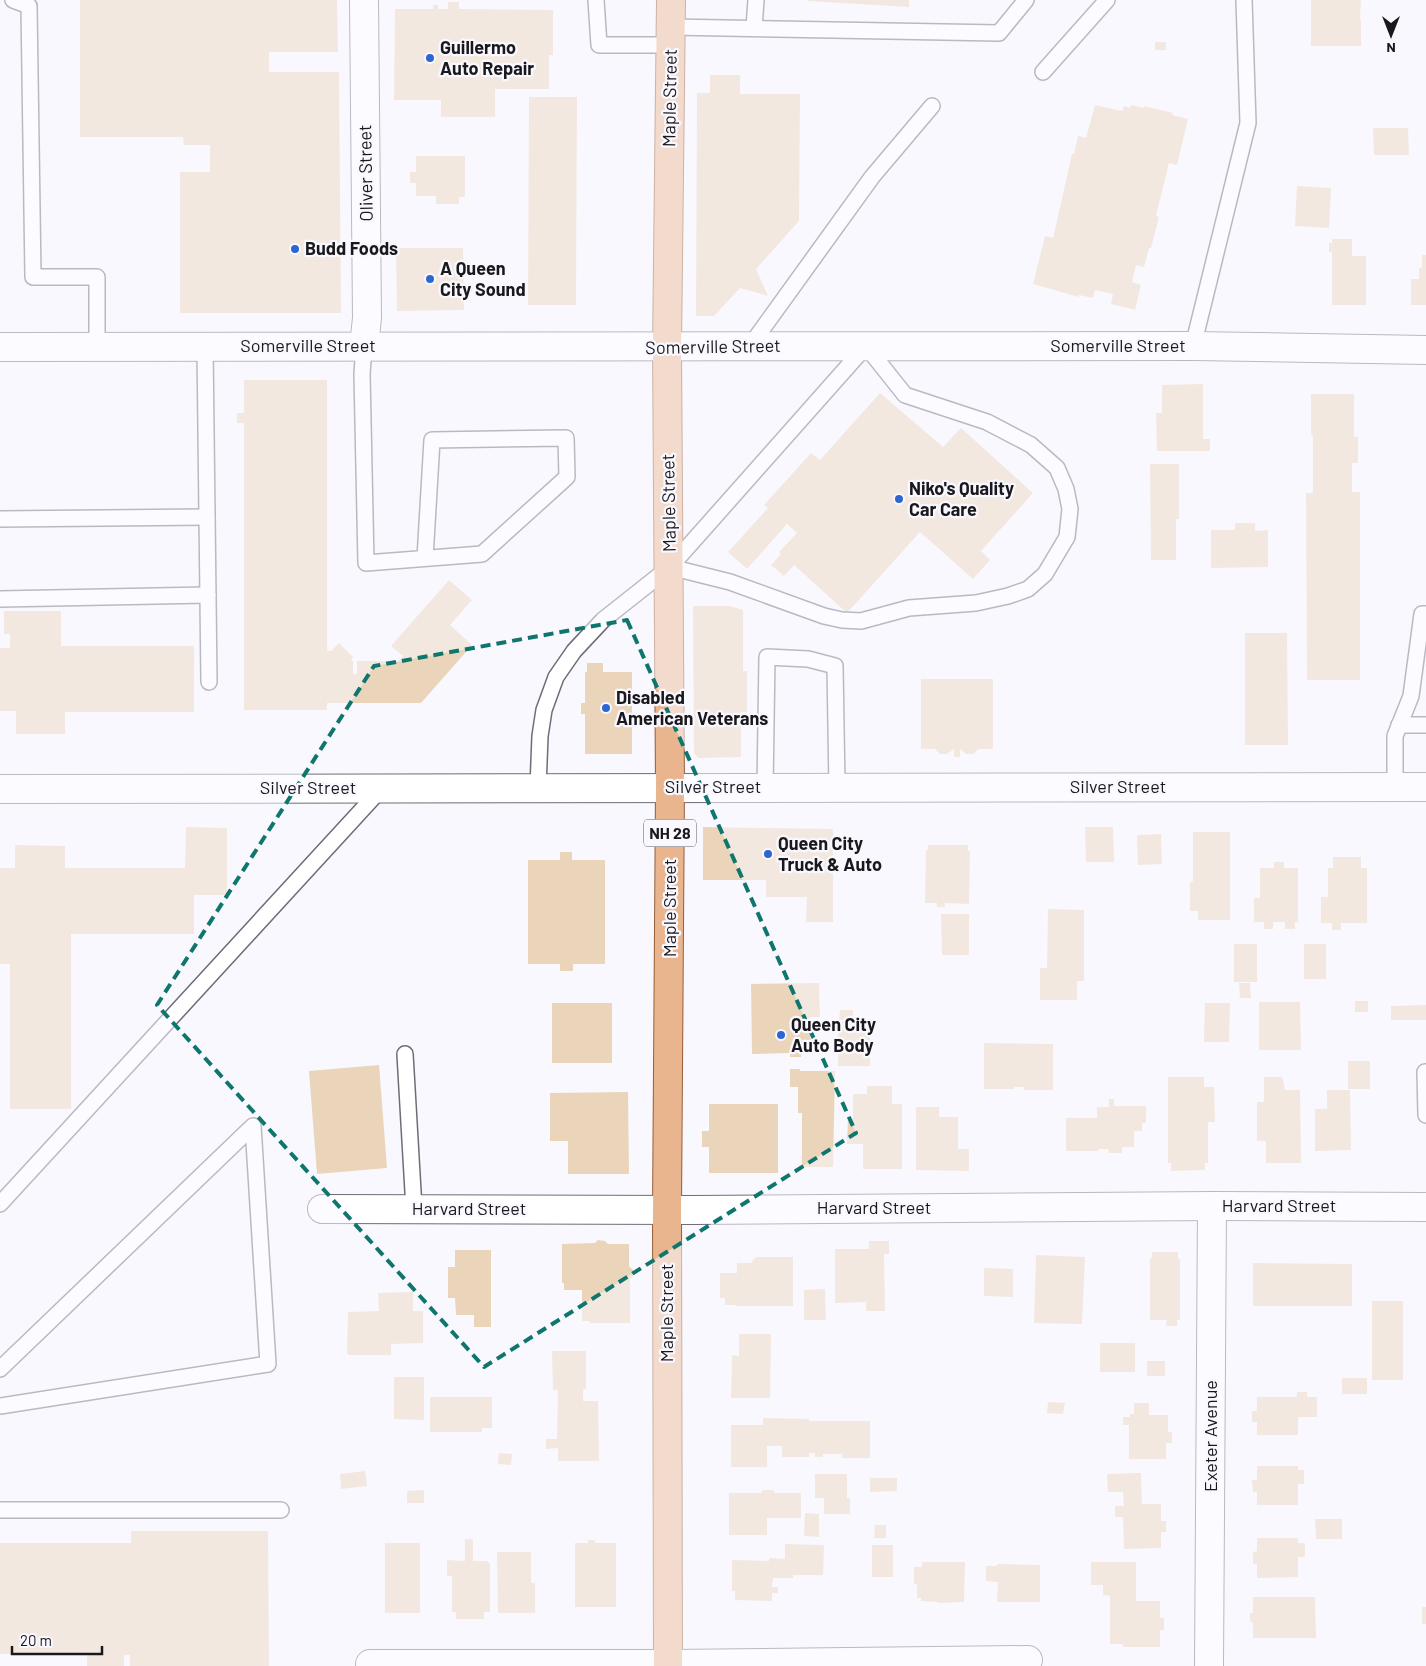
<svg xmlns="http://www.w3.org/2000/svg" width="1426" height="1666" font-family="Barlow,sans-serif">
  <rect width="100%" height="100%" fill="#f9f8ff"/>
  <g fill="#ead5bb">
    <polygon points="80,0 337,0 338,52 269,52 269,72 339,72 341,313 180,313 180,172 210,172 210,145 184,145 183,137 80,137"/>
    <polygon points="808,0 909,0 909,7 808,1"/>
    <polygon points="1311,0 1361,0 1360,20 1361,20 1361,46 1311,46"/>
    <polygon points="448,2 459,2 459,9 553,10 553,55 549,55 549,89 495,89 495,117 441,117 441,100 394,100 395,9 433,9 433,5 438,5 438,9 448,9"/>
    <rect x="1155" y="42" width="11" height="8"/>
    <polygon points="710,75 740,75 740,94 800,94 799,221 756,269 768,296 740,288 714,316 696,316 697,93 710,93"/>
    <polygon points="529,97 577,97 576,305 528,305"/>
    <polygon points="1095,105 1122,111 1124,106 1130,108 1131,105 1144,108 1144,106 1173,113 1172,115 1188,119 1177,165 1169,163 1156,216 1159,217 1151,248 1149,248 1144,267 1136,265 1132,282 1141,285 1135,310 1111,304 1113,294 1095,290 1093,298 1079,295 1079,297 1033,284 1045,236 1053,238 1072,154 1074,154 1078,136 1086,138"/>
    <polygon points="1373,128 1408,128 1409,155 1374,155"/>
    <polygon points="416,156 465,156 465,197 459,197 459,204 436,204 436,196 416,196 416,183 410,183 410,172 416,172"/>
    <polygon points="1297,186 1331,188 1329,228 1295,226"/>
    <polygon points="1332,239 1352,239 1352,256 1366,256 1366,305 1332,305 1332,252 1329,252 1329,243 1332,243"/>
    <polygon points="396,248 463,248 464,310 397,311"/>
    <polygon points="1422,255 1426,255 1426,305 1411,305 1411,279 1419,279 1419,268 1422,268"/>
    <polygon points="244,380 327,380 327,651 331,651 339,643 353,657 351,661 353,661 353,674 357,674 357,661 398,661 403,656 391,646 449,580 472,600 450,625 472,645 421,703 327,703 327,710 244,710 244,423 237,423 237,413 244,413"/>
    <polygon points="1203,384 1203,439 1210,439 1210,451 1157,451 1156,413 1162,413 1162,385"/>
    <polygon points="880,393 943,447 961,428 1033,493 981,551 990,560 973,579 920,532 847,613 794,565 784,576 771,565 781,554 779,552 797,533 787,524 747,569 728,552 768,508 764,505 811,453 820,460"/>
    <polygon points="1311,394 1354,394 1354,437 1358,437 1358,463 1352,463 1352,492 1360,492 1360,680 1307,680 1306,493 1313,493 1313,435 1311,435"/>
    <polygon points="1150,464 1179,464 1179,519 1176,519 1176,560 1151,560"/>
    <polygon points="1235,523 1255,523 1255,531 1268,530 1268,567 1211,568 1211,530 1235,530"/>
    <polygon points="693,606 730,606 743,610 743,671 747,671 747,712 741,712 741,757 698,758 694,753"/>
    <polygon points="4,611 61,611 61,646 194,646 194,712 65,712 65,734 16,734 16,711 0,711 0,648 10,648 10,634 4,634"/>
    <polygon points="1245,633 1287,633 1288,745 1245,745"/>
    <polygon points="587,663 603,663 603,672 632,672 632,754 585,754 585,714 581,714 581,703 585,703 585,672 587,672"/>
    <polygon points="921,679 993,679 993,749 978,749 974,754 966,754 960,749 960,757 954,757 954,749 947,754 940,754 935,749 921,749"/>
    <polygon points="186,827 227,828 227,895 194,895 194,934 71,934 71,1109 10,1109 10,964 0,964 0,868 15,868 15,845 65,846 65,868 185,868"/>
    <polygon points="703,827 833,829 833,922 806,922 807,897 766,897 766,880 703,880"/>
    <polygon points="1085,827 1113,827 1114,862 1086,862"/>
    <polygon points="1193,832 1230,832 1230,920 1198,920 1198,911 1190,911 1190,883 1193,881"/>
    <polygon points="1161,834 1162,864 1138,865 1137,835"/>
    <polygon points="928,845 968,845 968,851 970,851 969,904 945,903 945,907 937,907 937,903 925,903 926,850 928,850"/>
    <polygon points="560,852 572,852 572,860 605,860 605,964 573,964 573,971 560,971 560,964 528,964 528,860 560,860"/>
    <polygon points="1333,857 1361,857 1361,868 1367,868 1367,923 1341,923 1341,930 1332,930 1332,923 1321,923 1321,897 1328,897 1328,868 1333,868"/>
    <polygon points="1274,862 1284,862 1284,868 1298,868 1298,922 1295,922 1295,929 1285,929 1285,922 1273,922 1273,929 1264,929 1264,922 1254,922 1254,898 1260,898 1260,868 1274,868"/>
    <polygon points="1048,909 1084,910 1084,981 1077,981 1077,1000 1040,1000 1040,968 1047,968"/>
    <polygon points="941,914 969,914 969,955 942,955"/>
    <rect x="1234" y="944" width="23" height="38"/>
    <rect x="1304" y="944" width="22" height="35"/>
    <polygon points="819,983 820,1017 810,1017 811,1053 801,1053 801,1057 790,1057 790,1053 752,1054 751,984"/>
    <polygon points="1239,983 1250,983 1251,998 1240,998"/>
    <rect x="1355" y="1001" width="13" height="11"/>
    <polygon points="1259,1002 1300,1002 1301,1050 1259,1050"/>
    <rect x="552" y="1003" width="60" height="60"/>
    <polygon points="1205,1003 1230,1003 1229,1042 1204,1042"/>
    <polygon points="1426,1005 1426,1020 1391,1020 1391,1006"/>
    <polygon points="840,1010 853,1010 853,1020 839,1020"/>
    <rect x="838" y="1021" width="32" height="45"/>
    <polygon points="984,1043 1053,1044 1053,1090 1024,1090 1024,1087 1014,1087 1014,1089 984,1089"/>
    <rect x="1348" y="1061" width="22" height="28"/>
    <polygon points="379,1065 387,1168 317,1174 309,1071"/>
    <polygon points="790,1069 800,1069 800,1071 835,1071 833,1167 802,1167 802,1113 798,1113 798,1087 790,1087"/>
    <polygon points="1168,1077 1204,1077 1204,1087 1214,1087 1215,1122 1208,1122 1208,1163 1205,1163 1205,1170 1171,1171 1171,1163 1168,1163"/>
    <polygon points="1264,1077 1282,1077 1285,1090 1300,1090 1301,1163 1266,1163 1266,1141 1257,1141 1257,1102 1264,1102"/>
    <polygon points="867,1086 892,1086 892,1104 902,1104 902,1169 863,1169 863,1144 847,1144 848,1119 853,1119 853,1094 867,1094"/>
    <polygon points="1327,1090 1350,1090 1351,1150 1315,1151 1315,1109 1327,1109"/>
    <polygon points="628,1092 629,1174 568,1174 568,1141 550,1141 550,1093"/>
    <polygon points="1109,1099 1114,1099 1114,1106 1146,1106 1146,1123 1142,1123 1142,1131 1134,1131 1134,1147 1122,1147 1122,1153 1109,1153 1108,1149 1098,1149 1098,1151 1066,1151 1066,1118 1097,1118 1097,1107 1109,1107"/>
    <polygon points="709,1104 778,1104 778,1173 709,1173 709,1147 702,1147 702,1131 709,1131"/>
    <polygon points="916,1107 939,1107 939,1117 958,1117 958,1149 969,1149 969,1171 916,1170"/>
    <polygon points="598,1240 605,1241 608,1244 629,1244 629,1266 633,1270 633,1276 630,1279 630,1323 590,1323 590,1321 582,1321 582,1290 564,1290 564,1283 562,1283 562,1244 595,1243"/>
    <polygon points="869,1241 889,1241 889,1254 884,1254 885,1311 866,1311 866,1302 835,1303 835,1249 869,1249"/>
    <polygon points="455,1250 491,1250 491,1327 474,1327 474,1315 456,1315 455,1298 448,1298 448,1267 455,1267"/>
    <polygon points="1152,1252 1178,1252 1178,1259 1180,1259 1180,1320 1177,1320 1177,1326 1166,1326 1167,1320 1150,1320 1150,1258 1152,1258"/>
    <polygon points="1036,1255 1085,1257 1082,1324 1034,1323"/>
    <polygon points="756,1257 793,1257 793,1306 736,1306 736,1305 725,1305 725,1298 720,1298 720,1273 737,1273 737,1263 751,1263"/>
    <polygon points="1253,1263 1352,1264 1352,1306 1253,1306"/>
    <polygon points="984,1268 1013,1269 1013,1297 984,1296"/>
    <polygon points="825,1289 826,1320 804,1320 804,1290"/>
    <polygon points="413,1292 413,1311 423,1311 423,1343 391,1344 391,1355 349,1355 347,1353 348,1312 379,1311 378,1293"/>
    <rect x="1372" y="1301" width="31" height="79"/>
    <polygon points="739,1334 771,1334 770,1398 731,1398 732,1355 739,1356"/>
    <rect x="1100" y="1343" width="35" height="29"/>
    <polygon points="552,1351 586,1351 586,1389 583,1389 583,1401 598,1401 599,1461 558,1461 558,1448 546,1449 546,1439 557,1439 558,1390 553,1390"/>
    <rect x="1147" y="1361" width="18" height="15"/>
    <polygon points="394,1377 424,1377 424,1420 394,1419"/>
    <rect x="1342" y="1378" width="25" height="16"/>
    <polygon points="1297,1392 1307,1392 1307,1397 1317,1397 1317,1417 1298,1417 1298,1435 1257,1435 1257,1422 1252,1422 1252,1411 1257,1411 1257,1397 1297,1397"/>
    <polygon points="430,1397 492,1397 492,1428 482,1428 482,1432 430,1432"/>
    <polygon points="1048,1402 1065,1403 1063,1414 1047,1413"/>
    <polygon points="1134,1403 1149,1403 1149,1415 1168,1415 1168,1432 1172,1432 1172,1443 1166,1443 1166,1459 1129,1459 1129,1425 1123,1425 1123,1417 1130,1417 1130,1414 1134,1414"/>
    <polygon points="763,1418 809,1419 809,1421 870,1421 870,1458 842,1458 842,1454 823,1454 823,1457 815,1457 815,1453 809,1453 809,1457 782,1457 782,1446 767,1446 767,1467 731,1467 731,1425 763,1425"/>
    <polygon points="499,1453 512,1454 511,1465 498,1464"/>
    <polygon points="1257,1466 1298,1466 1298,1470 1304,1470 1304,1484 1298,1484 1298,1505 1257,1505 1257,1492 1253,1492 1252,1480 1257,1480"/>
    <polygon points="365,1471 367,1486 341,1489 340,1474"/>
    <polygon points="1141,1473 1142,1504 1161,1504 1161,1521 1166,1521 1166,1532 1161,1532 1161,1548 1124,1549 1123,1517 1115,1517 1115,1506 1124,1506 1123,1492 1108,1492 1107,1474"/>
    <polygon points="815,1474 847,1474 847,1498 850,1498 850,1514 824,1514 824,1498 815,1498"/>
    <polygon points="870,1478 897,1478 897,1491 870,1492"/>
    <polygon points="424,1490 424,1503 407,1503 407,1491"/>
    <polygon points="762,1490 774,1490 774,1493 801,1493 801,1518 767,1518 767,1535 729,1535 729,1493 762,1493"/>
    <polygon points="805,1513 819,1514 819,1537 804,1536"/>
    <polygon points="1315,1519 1342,1519 1342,1539 1316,1539"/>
    <polygon points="875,1525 886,1525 886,1538 874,1538"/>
    <polygon points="131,1531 268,1531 269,1666 130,1666 130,1655 124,1655 124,1666 87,1666 87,1654 0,1654 0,1543 131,1543"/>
    <polygon points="1257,1538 1298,1538 1298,1543 1305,1543 1305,1557 1298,1557 1298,1577 1257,1578 1257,1564 1253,1564 1253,1552 1257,1551"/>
    <polygon points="465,1539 473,1539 473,1561 487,1561 490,1564 490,1612 484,1612 484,1619 456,1619 456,1612 452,1612 452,1576 447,1576 447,1560 465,1561"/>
    <polygon points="588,1540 595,1540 595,1543 616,1543 616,1607 575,1607 575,1543 588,1543"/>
    <rect x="385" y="1543" width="35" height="70"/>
    <polygon points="785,1544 824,1545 823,1575 793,1575 793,1578 773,1578 772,1587 778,1587 778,1593 772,1593 772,1601 735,1600 735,1591 732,1591 732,1560 769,1561 769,1558 785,1559"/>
    <rect x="872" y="1545" width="21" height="32"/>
    <polygon points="497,1552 531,1552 531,1583 535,1583 535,1613 498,1613"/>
    <polygon points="922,1562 965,1562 964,1602 938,1603 938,1602 921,1601 921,1598 917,1598 917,1584 914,1584 914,1567 922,1567"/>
    <polygon points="1091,1562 1136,1562 1136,1601 1160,1601 1160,1618 1164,1618 1164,1630 1160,1630 1160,1647 1123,1647 1123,1644 1110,1644 1110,1596 1103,1595 1103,1585 1091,1585"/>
    <polygon points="997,1564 1040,1565 1040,1602 997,1602 998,1582 986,1581 986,1566 997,1566"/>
    <polygon points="1253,1597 1315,1597 1316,1638 1253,1638 1253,1622 1250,1622 1250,1613 1253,1613"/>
    <rect x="1422" y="1607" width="4" height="17"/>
  </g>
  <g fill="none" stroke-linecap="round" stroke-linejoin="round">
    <defs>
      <g id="service">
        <polyline points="13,0 29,6 33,277 97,277 97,347"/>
        <polyline points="596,0 599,45 670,45"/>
        <polyline points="671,27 999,33 1026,0"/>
        <polyline points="754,28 756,0"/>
        <polyline points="1043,72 1107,0"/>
        <polyline points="364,346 362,374 366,563 482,554 567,477 566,438 432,440 425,558"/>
        <polyline points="750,346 872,177 932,106"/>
        <polyline points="1193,346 1248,123 1244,0"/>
        <polyline points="205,347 209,682"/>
        <polyline points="0,519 207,517"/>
        <polyline points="0,599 208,595"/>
        <polyline points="1399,725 1426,725"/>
        <polyline points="1395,787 1395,736 1411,696 1422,614 1426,614"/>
        <polyline points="538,788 540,736 544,710 556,677 574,651 603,620 670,567 866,346 905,395 987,422 1031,445 1057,468 1066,489 1070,509 1067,537 1045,574 1028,589 1008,596 976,603 909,608 861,621 842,620 824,616 730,582 670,567"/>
        <polyline points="765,788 767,657 808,659 835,666 837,788"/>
        <polyline points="405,1054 414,1209"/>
        <polyline points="1425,1072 1426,1115"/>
        <polyline points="0,1204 382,788"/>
        <polyline points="0,1369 253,1126 268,1364 0,1406"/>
        <polyline points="0,1510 281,1510"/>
      </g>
      <g id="minor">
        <polyline points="364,0 367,318 364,346"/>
        <polyline points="0,347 1193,346 1426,350"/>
        <polyline points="0,789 1426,787"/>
        <polyline points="322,1209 692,1210 1212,1206 1426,1207"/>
        <polyline points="370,1664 668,1664 1028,1660"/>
        <polyline points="1209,1666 1212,1206"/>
      </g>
      <polyline id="primary" points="668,1666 667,1210 670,787 667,348 671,0"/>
    </defs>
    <use href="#service" stroke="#6e6d77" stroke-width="18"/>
    <use href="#minor" stroke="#6e6d77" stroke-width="30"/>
    <use href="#primary" stroke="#975e37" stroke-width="30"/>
    <use href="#service" stroke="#fff" stroke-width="15"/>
    <use href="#minor" stroke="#fff" stroke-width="28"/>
    <use href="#primary" stroke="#e9b58f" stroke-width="28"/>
  </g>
  <path d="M0 0H1426V1666H0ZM627,620L856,1133L484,1367L157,1005L374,666Z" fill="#f9f8ff" fill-opacity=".55" fill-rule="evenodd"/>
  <path fill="none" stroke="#0f766e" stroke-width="4" stroke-dasharray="10 6" stroke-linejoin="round" d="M627,620L856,1133L484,1367L157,1005L374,666Z"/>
  <g fill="#2d65d3" stroke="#f9f8ff" stroke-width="2">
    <circle cx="430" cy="58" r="5"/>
    <circle cx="295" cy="249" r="5"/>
    <circle cx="430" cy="279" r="5"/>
    <circle cx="899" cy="499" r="5"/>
    <circle cx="606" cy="708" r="5"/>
    <circle cx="768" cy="854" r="5"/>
    <circle cx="781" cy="1035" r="5"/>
  </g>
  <g text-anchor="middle" stroke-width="4.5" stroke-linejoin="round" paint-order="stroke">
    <rect fill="#f9f8ff" stroke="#5c5b60" stroke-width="1" x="644" y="819.5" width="52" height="27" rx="4"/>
    <g font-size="16" font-weight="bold" fill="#19181c">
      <text x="670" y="839">NH 28</text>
    </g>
    <g font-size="18" font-weight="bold" fill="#19181c" stroke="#f9f8ff" text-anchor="start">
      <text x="440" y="54">Guillermo<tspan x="440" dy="21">Auto Repair</tspan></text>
      <text x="305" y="255">Budd Foods</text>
      <text x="440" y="275">A Queen<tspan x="440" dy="21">City Sound</tspan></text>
      <text x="909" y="495">Niko's Quality<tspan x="909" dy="21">Car Care</tspan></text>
      <text x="616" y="704">Disabled<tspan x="616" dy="21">American Veterans</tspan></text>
      <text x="778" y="850">Queen City<tspan x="778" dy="21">Truck &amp; Auto</tspan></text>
      <text x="791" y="1031">Queen City<tspan x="791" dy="21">Auto Body</tspan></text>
    </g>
    <g font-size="18" fill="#19181c" stroke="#f9f8ff">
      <text transform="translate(670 98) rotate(-89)" y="6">Maple Street</text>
      <text transform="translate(366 173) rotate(-91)" y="6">Oliver Street</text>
      <text x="308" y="352">Somerville Street</text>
      <text x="1118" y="352">Somerville Street</text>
      <text transform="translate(713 347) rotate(-1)" y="6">Somerville Street</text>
      <text transform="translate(669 503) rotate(-91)" y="6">Maple Street</text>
      <text x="713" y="793">Silver Street</text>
      <text x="1118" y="793">Silver Street</text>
      <text x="308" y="794">Silver Street</text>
      <text transform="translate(670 908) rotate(-90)" y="6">Maple Street</text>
      <text x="1279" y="1212">Harvard Street</text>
      <text x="874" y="1214">Harvard Street</text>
      <text x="469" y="1215">Harvard Street</text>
      <text transform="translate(667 1313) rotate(-90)" y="6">Maple Street</text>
      <text transform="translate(1211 1436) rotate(-90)" y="6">Exeter Avenue</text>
    </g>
  </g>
  <g transform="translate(1391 35) rotate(180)" stroke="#f9f8ff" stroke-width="4" paint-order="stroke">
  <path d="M0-4L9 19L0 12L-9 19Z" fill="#19181c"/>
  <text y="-8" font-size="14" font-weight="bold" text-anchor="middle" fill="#19181c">N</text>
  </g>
  <path d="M12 1646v8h90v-8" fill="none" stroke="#19181c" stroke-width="2.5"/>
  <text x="20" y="1646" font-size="15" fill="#19181c" stroke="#f9f8ff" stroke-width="4" paint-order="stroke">20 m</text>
</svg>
